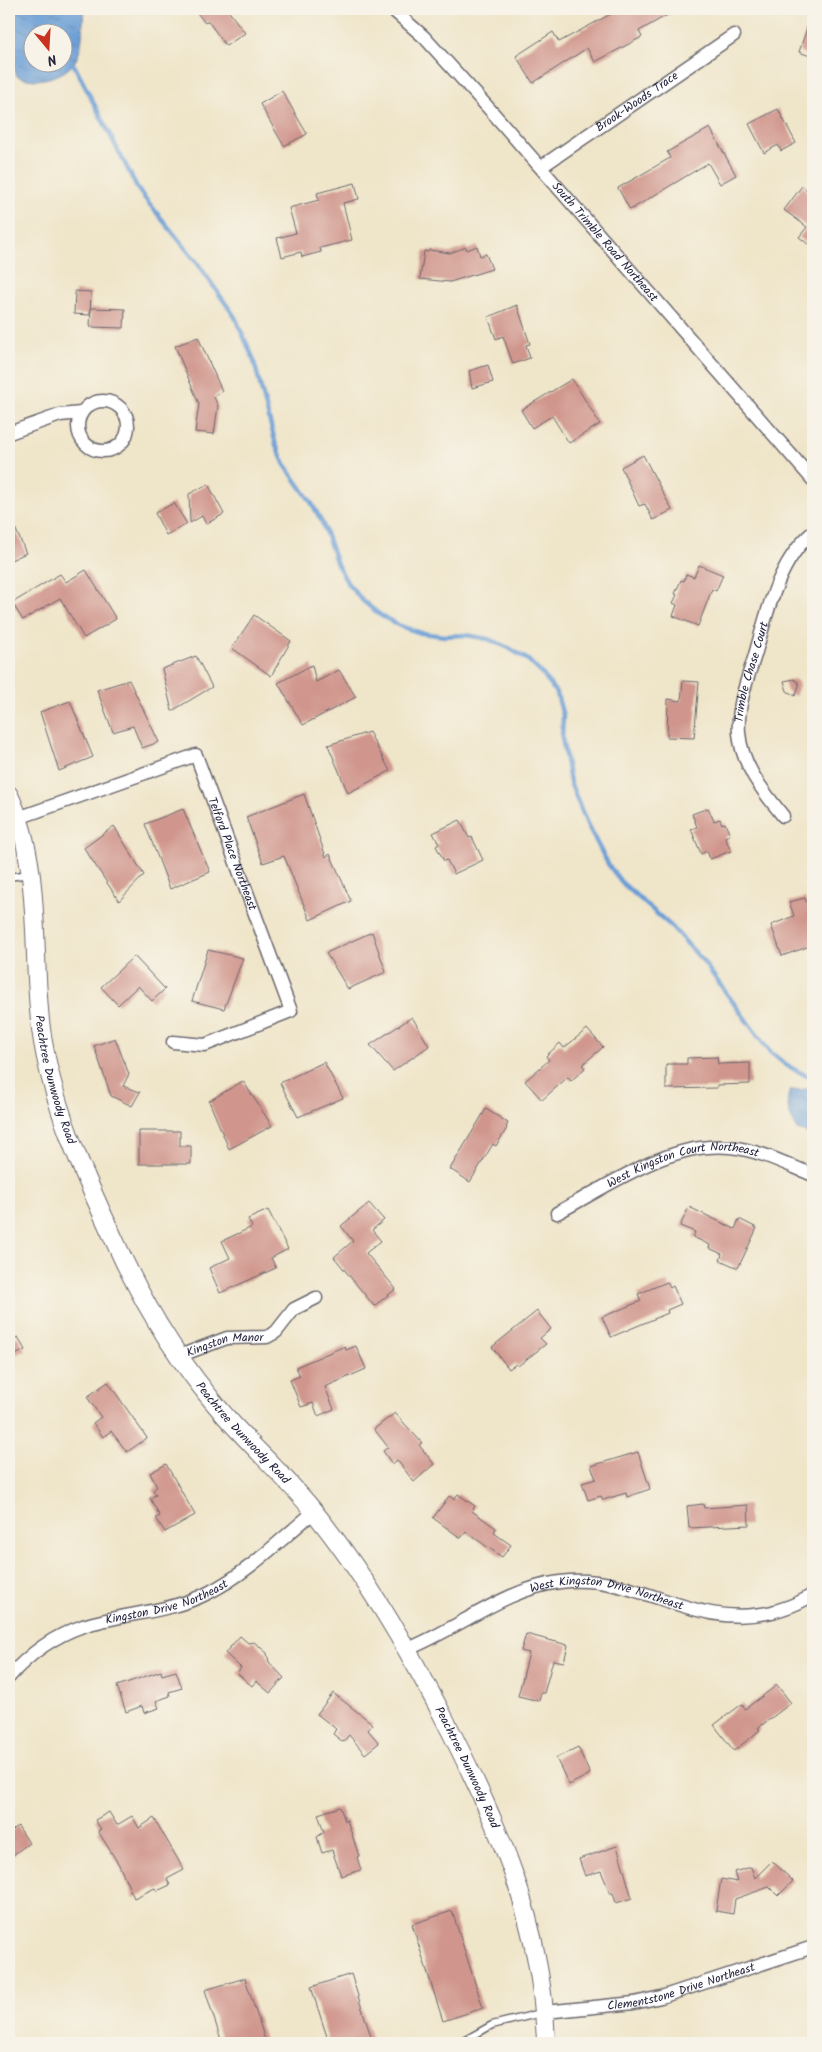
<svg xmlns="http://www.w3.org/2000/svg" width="822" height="2052" font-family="Kalam,sans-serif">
  <defs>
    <pattern id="water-ripples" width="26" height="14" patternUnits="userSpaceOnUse" patternTransform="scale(1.25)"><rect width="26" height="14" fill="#6a9ed6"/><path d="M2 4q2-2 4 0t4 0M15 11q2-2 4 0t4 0" fill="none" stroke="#5780af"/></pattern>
  </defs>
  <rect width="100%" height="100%" fill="#f7f3e8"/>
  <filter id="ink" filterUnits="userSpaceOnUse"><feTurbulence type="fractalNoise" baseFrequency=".02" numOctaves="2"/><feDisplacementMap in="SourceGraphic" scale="10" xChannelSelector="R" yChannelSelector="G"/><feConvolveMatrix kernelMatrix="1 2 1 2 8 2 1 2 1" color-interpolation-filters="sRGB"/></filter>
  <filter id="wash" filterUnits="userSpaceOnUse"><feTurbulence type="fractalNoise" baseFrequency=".0096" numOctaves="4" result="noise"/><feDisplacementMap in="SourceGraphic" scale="20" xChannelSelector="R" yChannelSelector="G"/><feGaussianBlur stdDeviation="1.12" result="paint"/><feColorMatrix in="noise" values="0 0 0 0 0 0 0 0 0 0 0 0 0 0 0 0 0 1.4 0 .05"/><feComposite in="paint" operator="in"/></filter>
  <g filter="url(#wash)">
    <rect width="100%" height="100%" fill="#efe5c9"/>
    <g fill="url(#water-ripples)" stroke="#466088" fill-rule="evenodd">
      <path d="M9,9H84C81,39 86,67 52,77C39,81 30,81 17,76L9,55ZM32,32H62V62H32Z"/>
      <path d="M813,1088V1135L797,1130C791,1120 784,1101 790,1091Z"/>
    </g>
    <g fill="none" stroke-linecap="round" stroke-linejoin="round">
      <polyline stroke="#6a9ed6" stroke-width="4.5" points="74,65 139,191 196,261 235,317 253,358 276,445 285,465 311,502 322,522 337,564 348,584 363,601 380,615 400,626 421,633 444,636 466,635 488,639 509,648 528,660 544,676 557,694 563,716 562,738 570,782 587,824 608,864 621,882 672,927 702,960 769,1051 786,1065 813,1079"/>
    </g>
    <g id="blocks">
      <g fill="#d0968d">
        <polygon points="194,9 227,9 245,33 226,46 208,21 205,23"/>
        <polygon points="620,9 678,9 639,31 642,37 595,62 587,48 533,83 516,56 553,32 559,42"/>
        <polygon points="811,16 813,16 813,57 799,52"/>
        <polygon points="282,91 307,134 284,146 260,104"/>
        <polygon points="778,109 796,143 781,151 778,145 764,153 749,124"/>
        <polygon points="710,128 736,175 720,184 708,163 630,210 618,188 670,158 667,152"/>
        <polygon points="355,183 359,199 343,203 352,240 320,248 321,252 302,257 301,252 282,257 277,238 296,233 289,208 319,200 317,193"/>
        <polygon points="802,186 813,195 813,248 799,237 807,227 784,210"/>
        <polygon points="477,246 480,256 486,254 492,269 450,282 420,279 424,251 428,252 429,250 450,253 466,247 467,250"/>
        <polygon points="75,291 91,292 90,315 74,314"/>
        <polygon points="517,305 530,344 526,345 530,358 513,364 503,336 496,339 488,317"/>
        <polygon points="91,308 125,309 124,328 90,327"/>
        <polygon points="198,337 222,391 214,397 218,406 214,434 195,432 199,404 175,346"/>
        <polygon points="488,365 493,382 472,388 469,371"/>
        <polygon points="572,379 600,424 569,443 552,416 532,428 521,410"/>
        <polygon points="643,455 672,510 653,520 645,504 639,506 621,467"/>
        <polygon points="208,484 224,514 206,524 202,516 190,523 189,494"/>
        <polygon points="174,503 187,524 166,535 155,513"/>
        <polygon points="9,514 26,553 9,561"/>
        <polygon points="699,565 723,575 716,591 712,589 698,626 673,616 677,605 673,603 677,595 675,594 681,580 684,581 686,574 694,577"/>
        <polygon points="86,570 116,619 84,638 60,598 23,620 12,603 60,574 66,582"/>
        <polygon points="254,615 291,641 271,676 232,648"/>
        <polygon points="196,656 212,687 172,711 162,669"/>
        <polygon points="312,665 316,682 339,670 356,697 303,725 278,683"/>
        <polygon points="794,679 798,682 799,686 795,696 787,691 784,681"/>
        <polygon points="129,680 159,742 142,748 133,726 113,732 97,690"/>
        <polygon points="683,681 699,682 694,738 667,737 668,699 681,701"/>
        <polygon points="70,701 93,757 59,771 40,712"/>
        <polygon points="369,732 390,771 348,793 328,745"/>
        <polygon points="304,794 326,857 330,854 351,901 310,920 284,856 263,863 246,817"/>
        <polygon points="708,808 714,821 720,819 722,824 725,823 730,835 725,837 731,851 710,859 707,851 701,854 691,829 697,827 692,814"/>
        <polygon points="183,809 210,872 170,889 145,824"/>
        <polygon points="460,820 469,838 472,837 483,860 454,874 447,860 444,861 436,846 439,844 433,833"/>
        <polygon points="114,826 144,875 119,901 84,848"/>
        <polygon points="805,898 813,922 813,945 782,956 771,925 794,916 789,902"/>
        <polygon points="372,932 386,972 348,989 326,953"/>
        <polygon points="208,950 243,958 224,1009 192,1001"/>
        <polygon points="134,956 165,989 152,1001 138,986 118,1005 101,987"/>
        <polygon points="412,1017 429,1046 393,1071 370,1045"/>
        <polygon points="587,1029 603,1047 582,1065 585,1068 571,1081 568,1077 542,1100 525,1081 549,1060 546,1056 560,1043 564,1048"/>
        <polygon points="115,1038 129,1074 123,1086 140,1092 132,1106 111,1096 94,1046"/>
        <polygon points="717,1057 718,1064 750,1063 750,1084 717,1085 717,1088 666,1089 666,1064 687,1064 687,1058"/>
        <polygon points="324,1062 343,1098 298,1117 280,1083"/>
        <polygon points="243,1081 272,1126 229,1149 209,1101"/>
        <polygon points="486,1109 508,1123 506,1127 507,1128 496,1146 493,1144 470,1182 450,1169"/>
        <polygon points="139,1131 180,1131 180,1146 191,1146 191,1164 139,1164"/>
        <polygon points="369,1203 384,1220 372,1230 381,1241 366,1253 396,1289 374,1306 334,1257 353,1241 341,1226"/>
        <polygon points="689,1207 735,1229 739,1219 757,1228 738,1268 720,1260 722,1254 709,1248 710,1245 693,1237 695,1232 680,1226"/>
        <polygon points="268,1210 288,1249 271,1258 276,1268 220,1293 209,1268 230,1258 222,1241 252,1227 248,1219"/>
        <polygon points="667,1282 670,1288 673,1286 681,1304 667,1310 668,1313 611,1337 602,1317 641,1301 638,1294"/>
        <polygon points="537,1311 551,1329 540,1338 546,1344 518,1366 516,1364 509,1369 492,1347"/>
        <polygon points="18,1337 25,1350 9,1358 9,1341"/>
        <polygon points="345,1346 346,1350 356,1346 366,1369 325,1387 334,1409 318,1416 313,1403 301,1407 290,1380 300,1376 296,1367"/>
        <polygon points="108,1382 147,1438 127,1452 111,1431 103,1437 93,1423 101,1417 87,1397"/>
        <polygon points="395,1413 422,1443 419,1445 434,1464 414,1482 397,1460 392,1464 383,1451 388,1447 374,1429"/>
        <polygon points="638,1452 650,1489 627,1497 626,1493 603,1500 601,1496 588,1500 582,1483 596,1479 591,1466"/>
        <polygon points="166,1464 195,1515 165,1532 156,1518 160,1516 150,1498 156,1495 153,1490 157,1487 150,1473"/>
        <polygon points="458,1494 475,1506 472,1511 496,1528 494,1533 511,1545 502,1557 466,1532 461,1538 433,1518 449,1496 454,1499"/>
        <polygon points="703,1504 704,1508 748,1505 749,1525 689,1528 687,1506"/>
        <polygon points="526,1634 568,1645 564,1662 553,1660 544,1693 541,1693 539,1701 518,1696 529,1653 521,1651"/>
        <polygon points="240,1636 248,1643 254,1642 267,1653 269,1662 284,1678 270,1693 256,1681 252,1686 237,1673 241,1668 225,1653"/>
        <polygon points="161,1671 162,1675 176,1671 182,1688 169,1692 170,1696 156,1701 159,1708 144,1713 142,1706 126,1712 117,1686"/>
        <polygon points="777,1685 791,1703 758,1728 760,1730 734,1751 714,1725 742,1704 745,1709"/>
        <polygon points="333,1693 373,1724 368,1730 379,1743 365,1754 349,1735 343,1742 333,1734 336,1729 317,1714"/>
        <polygon points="578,1747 590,1774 569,1785 556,1758"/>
        <polygon points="340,1807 345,1821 347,1820 359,1856 357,1857 361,1870 341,1876 332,1850 322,1853 317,1837 324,1832 318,1814"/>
        <polygon points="109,1812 117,1825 132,1816 139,1828 154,1818 184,1870 167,1879 170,1885 157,1891 155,1888 134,1898 119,1865 98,1831 101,1829 95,1820"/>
        <polygon points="18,1826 29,1843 9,1858 9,1833"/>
        <polygon points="617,1846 632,1898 616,1903 613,1893 610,1893 601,1871 585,1876 579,1859"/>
        <polygon points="772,1861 793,1881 778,1896 769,1887 735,1899 733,1914 716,1911 721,1879 737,1882 734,1872 751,1867 755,1878"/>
        <polygon points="452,1911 483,2008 443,2021 412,1924"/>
        <polygon points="351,1974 373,2043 329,2043 311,1987"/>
        <polygon points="245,1978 266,2043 222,2043 205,1990"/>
      </g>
    </g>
  </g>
  <g filter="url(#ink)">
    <use href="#blocks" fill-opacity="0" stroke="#6a666d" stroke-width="1"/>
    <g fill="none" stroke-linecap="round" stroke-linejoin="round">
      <defs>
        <g id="lane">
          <polyline points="9,877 29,874"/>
          <polyline points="460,2043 492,2025 541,2013"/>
        </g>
        <g id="street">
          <path id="s1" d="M392,9L424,37L493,113L813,480"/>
          <path id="s2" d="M541,167L734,35"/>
          <circle cx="103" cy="426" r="25"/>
          <polyline points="9,433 60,415 81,413"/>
          <path id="s3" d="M783,816C763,791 742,766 739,733C737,706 747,680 755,655C767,613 778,561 813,532"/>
          <path id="s4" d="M18,818L196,755L291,1011L205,1045L173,1042"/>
          <path id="s5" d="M557,1213C608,1186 670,1141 730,1147C759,1150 786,1164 813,1175"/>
          <path id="s6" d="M179,1356L227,1338L267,1337L276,1332L294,1309L316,1298"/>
          <path id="s7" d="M408,1649C460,1628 504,1589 560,1582C636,1571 691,1631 772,1612C786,1608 802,1603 813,1594"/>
          <path id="s8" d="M9,1677C29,1654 54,1636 83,1626C124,1613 169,1613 208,1593C248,1573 280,1540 314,1512"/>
          <path id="s9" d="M545,2012L634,2003L661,1997L813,1947"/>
        </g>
        <g id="secondary">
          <path id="s10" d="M9,795C43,867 31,952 41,1029C51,1104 85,1177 117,1246C144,1305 178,1361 221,1411C249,1444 282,1473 311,1508C364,1573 406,1645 445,1720C499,1826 542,1922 546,2043"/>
        </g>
      </defs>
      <use href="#lane" stroke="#6a666d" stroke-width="9"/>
      <use href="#street" stroke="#6a666d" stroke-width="15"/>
      <use href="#secondary" stroke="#6a666d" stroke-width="20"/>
      <use href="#lane" stroke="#fff" stroke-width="6"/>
      <use href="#street" stroke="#fff" stroke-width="12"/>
      <use href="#secondary" stroke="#fff" stroke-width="18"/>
    </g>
  </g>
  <g text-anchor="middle" stroke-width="4" stroke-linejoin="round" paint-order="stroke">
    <g font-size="12" fill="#22223b" stroke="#f7f3e8">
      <text dy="4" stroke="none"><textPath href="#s2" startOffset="116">Brook-Woods Trace</textPath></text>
      <text dy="4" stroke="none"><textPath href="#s1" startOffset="316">South Trimble Road Northeast</textPath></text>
      <text dy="4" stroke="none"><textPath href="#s3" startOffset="158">Trimble Chase Court</textPath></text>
      <text dy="4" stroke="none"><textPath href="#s4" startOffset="294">Telford Place Northeast</textPath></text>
      <text dy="4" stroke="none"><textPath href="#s10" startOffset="290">Peachtree Dunwoody Road</textPath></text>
      <text dy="4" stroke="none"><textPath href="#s5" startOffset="138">West Kingston Court Northeast</textPath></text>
      <text dy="4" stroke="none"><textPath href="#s6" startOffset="48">Kingston Manor</textPath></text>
      <text dy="4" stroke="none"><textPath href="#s10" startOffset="695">Peachtree Dunwoody Road</textPath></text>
      <text dy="4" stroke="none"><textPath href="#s7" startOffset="215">West Kingston Drive Northeast</textPath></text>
      <text dy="4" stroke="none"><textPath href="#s8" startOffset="178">Kingston Drive Northeast</textPath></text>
      <text dy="4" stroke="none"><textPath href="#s10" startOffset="1100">Peachtree Dunwoody Road</textPath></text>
      <text dy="4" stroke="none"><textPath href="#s9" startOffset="139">Clementstone Drive Northeast</textPath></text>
    </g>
  </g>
  <rect width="822" height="2052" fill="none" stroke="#f7f3e8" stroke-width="30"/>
  <g transform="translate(48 48) rotate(162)"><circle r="24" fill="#f7f3e8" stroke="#a29fa3"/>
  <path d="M0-4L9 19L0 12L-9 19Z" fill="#c8321e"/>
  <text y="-8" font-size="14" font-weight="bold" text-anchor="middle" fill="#22223b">N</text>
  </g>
</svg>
